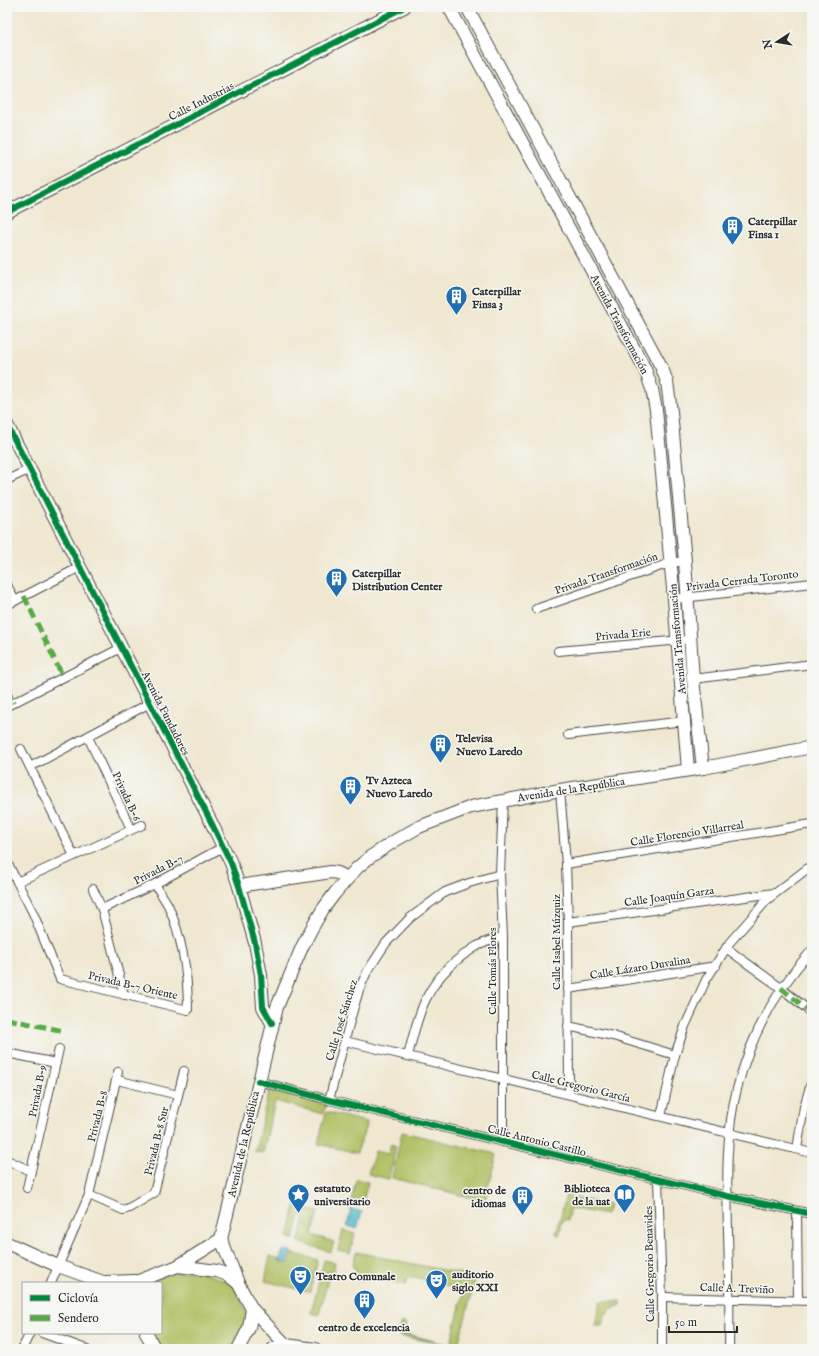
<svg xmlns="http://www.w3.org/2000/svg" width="819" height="1356" font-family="'IM FELL English',serif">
  <rect width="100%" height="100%" fill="#f6f6f2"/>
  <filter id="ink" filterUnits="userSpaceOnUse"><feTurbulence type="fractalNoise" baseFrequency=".025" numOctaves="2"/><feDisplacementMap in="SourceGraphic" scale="8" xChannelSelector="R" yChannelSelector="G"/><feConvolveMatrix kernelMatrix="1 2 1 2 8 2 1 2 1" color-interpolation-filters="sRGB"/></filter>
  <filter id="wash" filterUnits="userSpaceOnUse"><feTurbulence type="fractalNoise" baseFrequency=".012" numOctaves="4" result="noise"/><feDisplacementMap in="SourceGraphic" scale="16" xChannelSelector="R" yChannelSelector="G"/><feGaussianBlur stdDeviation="0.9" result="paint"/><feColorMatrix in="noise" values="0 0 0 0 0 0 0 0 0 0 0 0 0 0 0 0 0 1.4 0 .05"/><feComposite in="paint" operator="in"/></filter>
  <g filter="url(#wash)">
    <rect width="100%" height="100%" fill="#efe7d0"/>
    <g fill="#b0c063" stroke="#6e7647">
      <polygon points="269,1090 326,1105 323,1114 275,1101 263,1153 255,1152"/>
      <polygon points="326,1112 367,1122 357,1153 318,1144"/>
      <polygon points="402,1132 496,1154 485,1201 392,1178"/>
      <polygon points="391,1144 396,1146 389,1179 368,1174 375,1151 388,1154"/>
      <polygon points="356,1180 368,1182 362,1205 351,1203"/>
      <polygon points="566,1195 609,1205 606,1215 571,1208 568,1220 563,1219 559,1235 556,1234"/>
      <polygon points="296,1202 305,1204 303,1213 299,1219 294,1239 288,1238"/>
      <polygon points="307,1209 318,1212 312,1235 334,1242 331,1252 298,1242"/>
      <polygon points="343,1230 355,1234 350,1253 338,1250"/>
      <polygon points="356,1252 476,1277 458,1345 451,1343 464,1290 415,1277 407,1278 405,1285 363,1275 362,1280 354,1279 356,1268 352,1267"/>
      <polygon points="292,1253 318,1260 310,1292 265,1281 270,1256 290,1263"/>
      <polygon points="324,1260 335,1263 333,1272 328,1271 328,1274 321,1272"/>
      <polygon points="198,1271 233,1283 249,1318 235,1349 160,1349 150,1333 161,1333 161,1283 135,1283 168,1273"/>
      <polygon points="320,1277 328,1279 319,1315 311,1313"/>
      <path d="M600,1301H621V1305C610,1309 604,1314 602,1326H595Z"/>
    </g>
    <polygon fill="#8ca659" stroke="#5c6842" points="401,1322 406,1324 404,1333 449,1345 399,1336"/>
    <g fill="#4ab6c7" stroke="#3a7079">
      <polygon points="351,1209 362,1212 357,1229 347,1226"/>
      <polygon points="283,1250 291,1251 288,1263 279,1261"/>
    </g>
  </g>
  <g filter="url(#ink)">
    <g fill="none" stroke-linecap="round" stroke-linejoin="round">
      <defs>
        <g id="street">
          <polyline points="7,480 30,469"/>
          <polyline points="7,585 15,601"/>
          <polyline points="674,599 812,583"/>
          <polyline points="7,605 80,567"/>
          <polyline points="536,609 670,563 685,561"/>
          <polyline points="558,651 682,640"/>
          <polyline points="693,679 812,664"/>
          <polyline points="7,706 121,648"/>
          <polyline points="568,735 684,721"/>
          <polyline points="88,737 131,829"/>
          <polyline points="21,749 74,856"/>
          <polyline points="30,767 150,703"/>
          <polyline points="560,790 566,864 568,922 569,1094"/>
          <path d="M7,862L33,913L60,979L188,1010C188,975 182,937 168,905C164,898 159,891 155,884"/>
          <polyline points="566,864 812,824"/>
          <polyline points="17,882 142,825"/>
          <polyline points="93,889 102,909 124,995"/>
          <polyline points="102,909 155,884 223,847"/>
          <polyline points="568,922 774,893"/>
          <polyline points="726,948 781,988 812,1013"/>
          <polyline points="568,989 716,966"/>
          <polyline points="568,1026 613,1036 675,1055"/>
          <polyline points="345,1041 812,1153"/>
          <polyline points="7,1053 56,1063"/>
          <path d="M408,1056C418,1014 426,983 462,956C467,953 472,949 477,946C485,942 494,939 503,937"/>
          <polyline points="117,1080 178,1095"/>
          <polyline points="258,1081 329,1100 727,1196 812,1214"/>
          <polyline points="329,1100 351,1017 359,990 367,972 386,943 410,918 445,892 469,883 500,874"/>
          <polyline points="661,1116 675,1055 685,1026 706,980 730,942 768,899 812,865"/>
          <polyline points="503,1142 503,937 500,874 503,800"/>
          <polyline points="797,1149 804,1107 812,1080"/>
          <polyline points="7,1160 31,1171"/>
          <polyline points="658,1179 662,1297 662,1349"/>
          <polyline points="27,1188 59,1049"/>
          <polyline points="89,1195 123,1210 129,1208 154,1193 184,1071"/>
          <polyline points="797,1211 798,1300"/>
          <polyline points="51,1283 89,1195 118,1072"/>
          <polyline points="662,1297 812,1301"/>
          <polyline points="42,1333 86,1349"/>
          <polyline points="22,1349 30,1333"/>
          <path d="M729,1349C730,1310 729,1270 728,1231C727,1184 725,1135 737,1089C750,1037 776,990 812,950"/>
        </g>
        <g id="secondary">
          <polyline points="449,7 645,369 652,389 656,410 674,599 688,770"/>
          <polyline points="467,7 662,368 667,382 671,412 685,561 693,679 703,768"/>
          <polyline points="7,212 404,7"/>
          <polyline points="7,425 210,820 231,863 239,886 255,943 261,975 263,1007 272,1023"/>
          <polyline points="239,886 331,872 338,873 348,878"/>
          <polyline points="221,1239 277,1007 302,947 312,928 323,909 335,893 357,868 370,857 396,840 419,827 471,807 560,790 703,768 812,747"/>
          <polyline points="221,1239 238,1283 252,1309 286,1345"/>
          <polyline points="7,1243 58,1266 106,1283"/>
          <polyline points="178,1266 221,1239"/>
          <polyline points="105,1282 135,1281"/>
          <polyline points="133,1283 178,1266 217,1271 228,1275 238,1283"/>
          <polyline points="146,1333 155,1349"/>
          <polyline points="238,1349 249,1328 252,1309"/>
          <polyline points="273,1349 286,1345 315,1349"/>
        </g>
      </defs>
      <use href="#street" stroke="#484744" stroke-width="10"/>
      <use href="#secondary" stroke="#484744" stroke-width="14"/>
      <use href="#street" stroke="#fff" stroke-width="8"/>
      <use href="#secondary" stroke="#fff" stroke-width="12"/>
      <g stroke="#54ab44" stroke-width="5" stroke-dasharray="10 5" stroke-linecap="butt">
        <polyline points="24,596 63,677"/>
        <polyline points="7,688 14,703"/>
        <polyline points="781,988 812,1013"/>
        <polyline points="7,1019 64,1031"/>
      </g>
      <defs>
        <g id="cycleway">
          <polyline points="7,212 404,7"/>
          <polyline points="7,425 210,820 231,863 239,886 255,943 261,975 263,1007 272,1023"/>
          <polyline points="258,1081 329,1100 727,1196 812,1214"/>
        </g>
      </defs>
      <use href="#cycleway" stroke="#f6f6f2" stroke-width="8"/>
      <use href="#cycleway" stroke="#00873e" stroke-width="6"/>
    </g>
  </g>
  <defs>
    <symbol id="building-pin" viewBox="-11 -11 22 30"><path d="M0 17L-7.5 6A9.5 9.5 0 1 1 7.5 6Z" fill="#1f6fb2" stroke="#f6f6f2"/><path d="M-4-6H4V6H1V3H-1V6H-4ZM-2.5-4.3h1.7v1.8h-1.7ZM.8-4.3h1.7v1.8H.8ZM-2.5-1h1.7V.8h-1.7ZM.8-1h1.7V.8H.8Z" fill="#fff"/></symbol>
    <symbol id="sight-pin" viewBox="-11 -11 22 30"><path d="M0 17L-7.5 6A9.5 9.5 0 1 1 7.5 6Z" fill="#1f6fb2" stroke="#f6f6f2"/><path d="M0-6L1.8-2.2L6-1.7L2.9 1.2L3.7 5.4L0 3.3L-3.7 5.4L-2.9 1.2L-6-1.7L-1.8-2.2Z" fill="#fff"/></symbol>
    <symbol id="library-pin" viewBox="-11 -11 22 30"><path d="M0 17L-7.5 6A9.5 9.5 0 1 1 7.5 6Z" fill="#1f6fb2" stroke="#f6f6f2"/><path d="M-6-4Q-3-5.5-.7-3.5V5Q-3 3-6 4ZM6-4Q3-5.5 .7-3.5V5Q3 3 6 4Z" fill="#fff"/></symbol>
    <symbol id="theatre-pin" viewBox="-11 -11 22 30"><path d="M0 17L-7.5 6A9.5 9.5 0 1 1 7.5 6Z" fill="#1f6fb2" stroke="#f6f6f2"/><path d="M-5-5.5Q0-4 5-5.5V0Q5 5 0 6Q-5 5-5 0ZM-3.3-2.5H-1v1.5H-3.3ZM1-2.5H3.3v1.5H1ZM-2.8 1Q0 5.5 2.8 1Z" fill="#fff"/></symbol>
  </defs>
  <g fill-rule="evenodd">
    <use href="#building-pin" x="720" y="214" width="25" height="34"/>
    <use href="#building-pin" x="444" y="284" width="25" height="34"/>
    <use href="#building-pin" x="324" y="566" width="25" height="34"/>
    <use href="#building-pin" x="428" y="732" width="25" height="34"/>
    <use href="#building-pin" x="338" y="774" width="25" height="34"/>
    <use href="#sight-pin" x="286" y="1182" width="25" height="34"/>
    <use href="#library-pin" x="612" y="1182" width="25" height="34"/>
    <use href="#building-pin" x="510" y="1184" width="25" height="34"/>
    <use href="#theatre-pin" x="288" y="1264" width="25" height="34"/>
    <use href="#theatre-pin" x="424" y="1268" width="25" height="34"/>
    <use href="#building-pin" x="352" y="1288" width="25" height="34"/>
  </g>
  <g text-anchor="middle" stroke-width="3" stroke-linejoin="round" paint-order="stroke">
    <g font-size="11" fill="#2b2b2b" stroke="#f6f6f2">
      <text transform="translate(201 101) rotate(-27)" y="4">Calle Industrias</text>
      <text transform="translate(620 324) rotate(62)" y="4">Avenida Transformación</text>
      <text transform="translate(606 573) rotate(-19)" y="4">Privada Transformación</text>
      <text transform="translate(742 580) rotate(-7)" y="4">Privada Cerrada Toronto</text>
      <text transform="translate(623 634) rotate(-5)" y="4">Privada Erie</text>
      <text transform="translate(677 639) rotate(-95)" y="4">Avenida Transformación</text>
      <text transform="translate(166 713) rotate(63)" y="4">Avenida Fundadores</text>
      <text transform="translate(571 789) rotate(-9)" y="4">Avenida de la República</text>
      <text transform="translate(127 796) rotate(65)" y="4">Privada B-6</text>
      <text transform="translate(687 833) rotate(-9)" y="4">Calle Florencio Villarreal</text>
      <text transform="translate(158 869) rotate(-27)" y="4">Privada B-7</text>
      <text transform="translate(669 896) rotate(-8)" y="4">Calle Joaquín Garza</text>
      <text transform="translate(556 942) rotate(-90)" y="4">Calle Isabel Múzquiz</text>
      <text transform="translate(640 967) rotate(-9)" y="4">Calle Lázaro Duvalina</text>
      <text transform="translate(492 971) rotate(-90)" y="4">Calle Tomás Flores</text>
      <text transform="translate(133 985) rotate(13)" y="4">Privada B-7 Oriente</text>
      <text transform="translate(341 1020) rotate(-73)" y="4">Calle José Sánchez</text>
      <text transform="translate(581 1086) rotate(14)" y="4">Calle Gregorio García</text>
      <text transform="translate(37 1091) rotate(-79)" y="4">Privada B-9</text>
      <text transform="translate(97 1116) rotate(-76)" y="4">Privada B-8</text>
      <text transform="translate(537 1140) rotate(14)" y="4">Calle Antonio Castillo</text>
      <text transform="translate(156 1141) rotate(-76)" y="4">Privada B-8 Sur</text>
      <text transform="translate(243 1144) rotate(-77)" y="4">Avenida de la República</text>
      <text transform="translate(649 1264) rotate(-91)" y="4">Calle Gregorio Benavides</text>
      <text transform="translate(737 1288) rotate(2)" y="4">Calle A. Treviño</text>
    </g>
    <g font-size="11" font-weight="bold" fill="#2b2b2b" stroke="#f6f6f2" text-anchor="start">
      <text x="748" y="225">Caterpillar<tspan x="748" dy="13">Finsa 1</tspan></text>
      <text x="472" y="295">Caterpillar<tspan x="472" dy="13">Finsa 3</tspan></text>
      <text x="352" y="577">Caterpillar<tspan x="352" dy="13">Distribution Center</tspan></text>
      <text x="456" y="742">Televisa<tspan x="456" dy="13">Nuevo Laredo</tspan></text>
      <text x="366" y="784">Tv Azteca<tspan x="366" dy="13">Nuevo Laredo</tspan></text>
      <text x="314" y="1192">estatuto<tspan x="314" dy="13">universitario</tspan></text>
      <text x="610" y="1192" text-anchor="end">Biblioteca<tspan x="610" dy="13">de la uat</tspan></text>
      <text x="506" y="1194" text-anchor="end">centro de<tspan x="506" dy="13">idiomas</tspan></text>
      <text x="452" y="1278">auditorio<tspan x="452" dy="13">siglo XXI</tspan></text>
      <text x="316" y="1280">Teatro Comunale</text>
      <text x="364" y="1331" text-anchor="middle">centro de excelencia</text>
    </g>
  </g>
  <rect width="819" height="1356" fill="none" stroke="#f6f6f2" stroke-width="24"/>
  <rect x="22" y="1282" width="140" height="52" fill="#f6f6f2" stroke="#a5a5a2"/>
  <rect x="30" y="1295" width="20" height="6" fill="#00873e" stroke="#a5a5a2"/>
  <text x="58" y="1302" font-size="12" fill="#2b2b2b">Ciclovía</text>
  <rect x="30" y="1315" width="20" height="6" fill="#54ab44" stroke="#a5a5a2"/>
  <text x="58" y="1322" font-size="12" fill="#2b2b2b">Sendero</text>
  <g transform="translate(777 42) rotate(258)" stroke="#f6f6f2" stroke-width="3" paint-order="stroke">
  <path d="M0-3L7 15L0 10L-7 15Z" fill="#2b2b2b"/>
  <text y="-6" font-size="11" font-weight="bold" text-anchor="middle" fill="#2b2b2b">N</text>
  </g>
  <path d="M669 1326v6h68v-6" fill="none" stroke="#2b2b2b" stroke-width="2"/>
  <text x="675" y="1326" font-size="12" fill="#2b2b2b" stroke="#f6f6f2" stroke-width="3" paint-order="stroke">50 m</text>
</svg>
